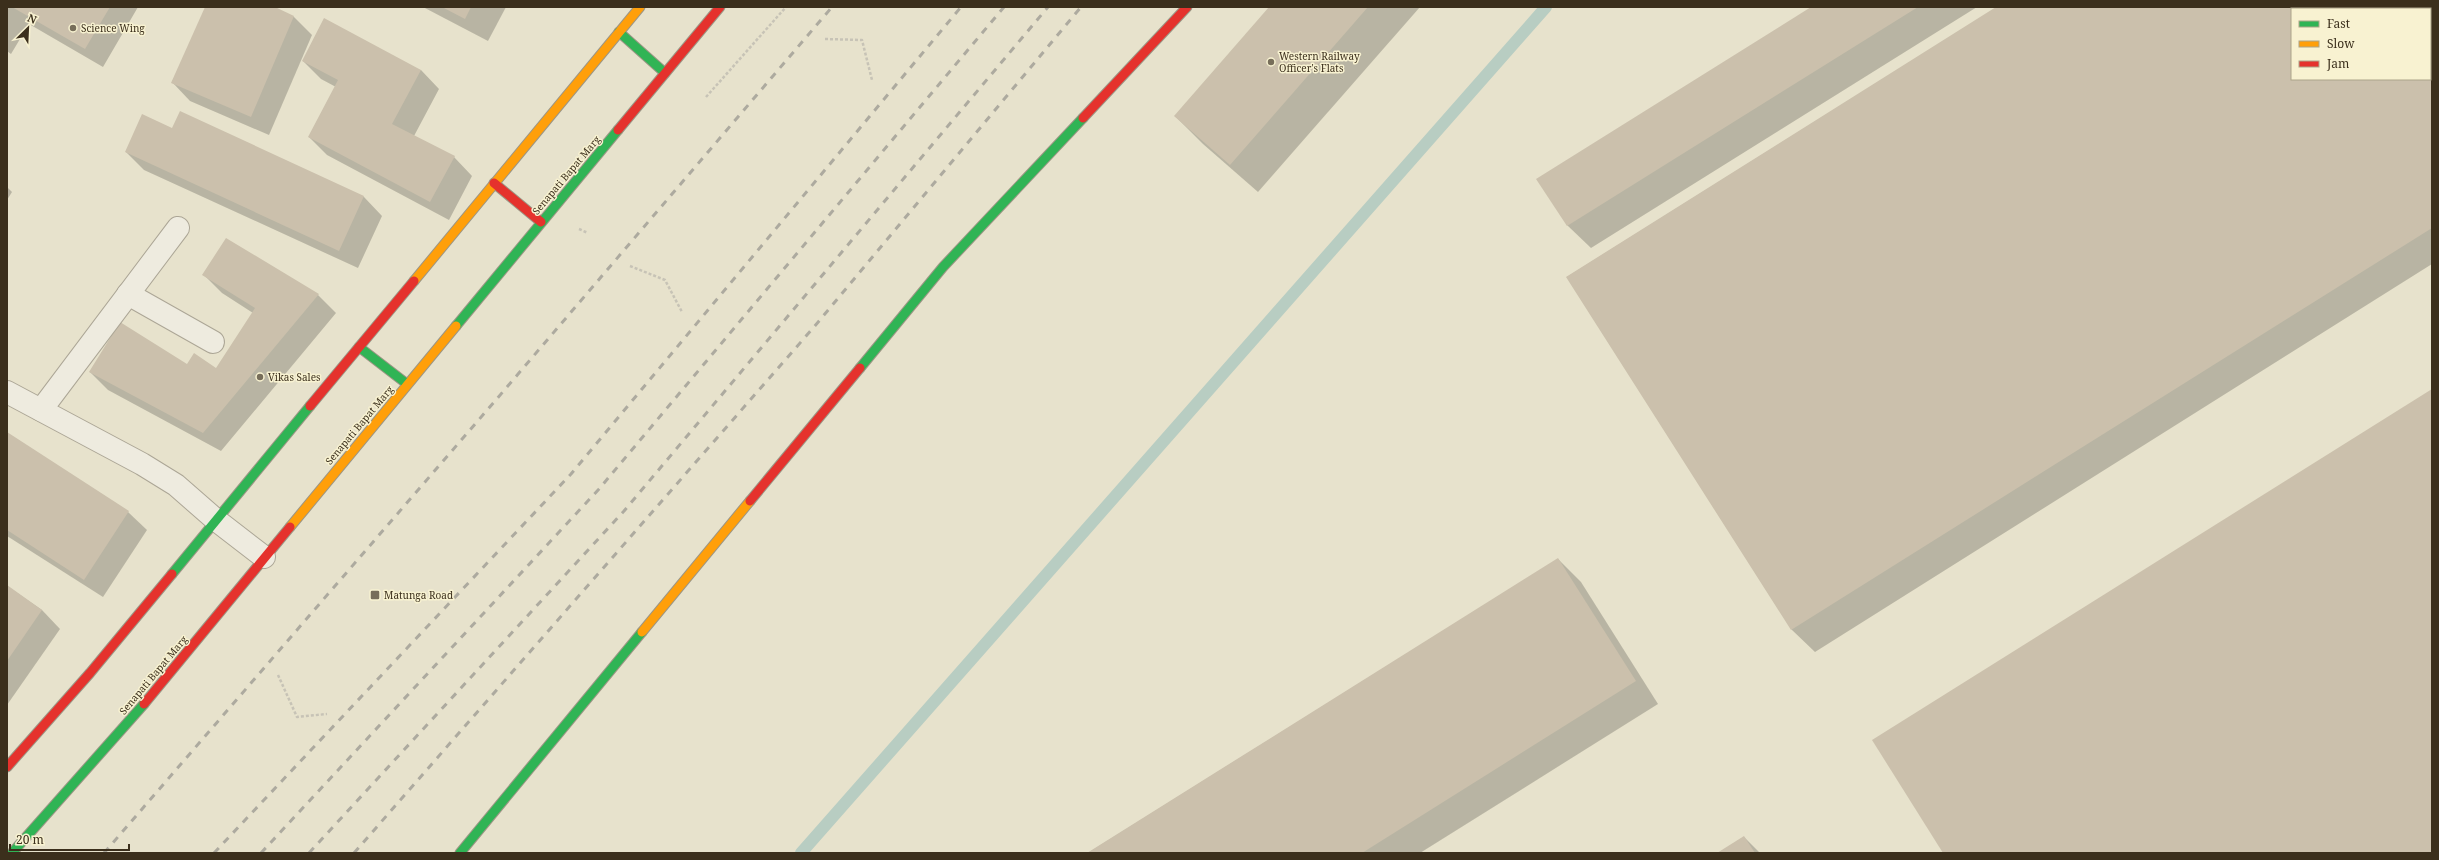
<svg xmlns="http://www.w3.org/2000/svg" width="2439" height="860" font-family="'Noto Serif',serif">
  <rect width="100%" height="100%" fill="#e7e2cc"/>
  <g fill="#0003" fill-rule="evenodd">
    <polygon points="7,7 138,7 103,67 29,24 11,54 7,51"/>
    <polygon points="207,7 273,7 294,17 312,35 269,135 190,101 172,82"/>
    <polygon points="423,7 506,7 488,41"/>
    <polygon points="1270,7 1420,7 1258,192 1203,144 1175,116"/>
    <polygon points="1813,7 1977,7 1591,248 1568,226 1538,179"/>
    <path d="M1998,7H2432V264L1815,652L1792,630L1567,277ZM2292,9H2430V79H2292Z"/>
    <polygon points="303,61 421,70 439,89 414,136 454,157 472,176 449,220 327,155 309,137 336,87 321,79"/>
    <polygon points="180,113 364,197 382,216 358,268 144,170 126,152 173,130"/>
    <polygon points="7,187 12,192 7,200"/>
    <polygon points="203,274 318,295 336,313 221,451 108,390 90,372 187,366 217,370 253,313 222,293"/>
    <polygon points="7,433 128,512 147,530 103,597 7,536"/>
    <polygon points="1558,559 1581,582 1658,704 1420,853 1088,853"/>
    <polygon points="7,586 42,610 60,629 7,705"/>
    <polygon points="1744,837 1760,853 1719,853"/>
  </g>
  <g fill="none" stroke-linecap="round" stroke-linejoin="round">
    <polyline stroke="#b8cdc2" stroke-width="12" points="801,853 1546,7"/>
  </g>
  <g fill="#cbc0ac" fill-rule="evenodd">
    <polygon points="12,7 110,7 85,49"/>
    <polygon points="205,7 275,7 294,16 251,117 171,83"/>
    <polygon points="442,7 471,7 465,19"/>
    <polygon points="1269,7 1368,7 1230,165 1174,116"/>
    <polygon points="1811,7 1918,7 1567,226 1536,179"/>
    <path d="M1996,7H2432V228L1791,630L1566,277ZM2292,9H2430V79H2292Z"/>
    <polygon points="324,18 421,70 392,124 455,156 430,202 308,137 338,80 302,61"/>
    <polygon points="180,111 364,196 339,251 125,152 142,114 172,128"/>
    <polygon points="226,238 319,294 203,433 89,372 120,322 187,364 194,353 216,368 255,308 202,275"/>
    <polygon points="2432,389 2432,853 1943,853 1872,740"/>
    <polygon points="7,432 129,511 84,580 7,530"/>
    <polygon points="1558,558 1636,681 1362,853 1087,853"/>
    <polygon points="7,585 42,610 7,661"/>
    <polygon points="1744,836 1755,853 1717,853"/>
  </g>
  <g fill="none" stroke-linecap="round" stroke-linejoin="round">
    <defs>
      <g id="street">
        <polyline points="128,294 213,342"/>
        <polyline points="7,392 142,464 176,485 216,520 264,557"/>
        <polyline points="41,410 178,228"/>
      </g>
      <g id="fast">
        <polyline points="619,32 665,73"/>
        <polyline points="456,326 618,130"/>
        <polyline points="359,347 407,384"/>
        <polyline points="860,368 943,267 1083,118"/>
        <polyline points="172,574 310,406"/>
        <polyline points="12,853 144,704"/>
        <polyline points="460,853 642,632"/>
      </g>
      <g id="slow">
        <polyline points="414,281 640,7"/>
        <polyline points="290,527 456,326"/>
        <polyline points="642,632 750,501"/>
      </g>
      <g id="jam">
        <polyline points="1083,118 1187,7"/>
        <polyline points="618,130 720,7"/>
        <polyline points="494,183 541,222"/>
        <polyline points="310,406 414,281"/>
        <polyline points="750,501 860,368"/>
        <polyline points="144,704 290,527"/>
        <polyline points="7,767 90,673 172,574"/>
      </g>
    </defs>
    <use href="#street" stroke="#aca696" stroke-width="24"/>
    <use href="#fast" stroke="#9c9685" stroke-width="11"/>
    <use href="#slow" stroke="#9c9685" stroke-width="11"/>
    <use href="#jam" stroke="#9c9685" stroke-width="11"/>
    <g stroke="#c7c3b6" stroke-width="2.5" stroke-dasharray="3 2" stroke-linecap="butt">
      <polyline points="825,39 862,40 872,80"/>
      <polyline points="706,97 786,7"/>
      <polyline points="579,229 588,233"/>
      <polyline points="630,266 665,280 682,312"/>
      <polyline points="278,675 297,717 327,714"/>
    </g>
    <use href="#street" stroke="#eeebdf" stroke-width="22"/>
    <use href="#fast" stroke="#30b455" stroke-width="9"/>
    <use href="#slow" stroke="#ff9f0a" stroke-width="9"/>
    <use href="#jam" stroke="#e5322d" stroke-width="9"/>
    <g stroke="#adaa9f" stroke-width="3" stroke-dasharray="7 7" stroke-linecap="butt">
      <polyline points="104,853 495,401 832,7"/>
      <polyline points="214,853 571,474 961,7"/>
      <polyline points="261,853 599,489 1004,7"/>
      <polyline points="309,853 624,511 1048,7"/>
      <polyline points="354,853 814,327 1081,7"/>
    </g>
  </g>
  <g fill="#776e5a" stroke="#f8f2d1" stroke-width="1.5">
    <circle cx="73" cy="28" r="4"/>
    <circle cx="1271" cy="62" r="4"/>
    <circle cx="260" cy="377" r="4"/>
    <rect x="370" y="590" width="10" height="10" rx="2"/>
  </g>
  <g text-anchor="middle" stroke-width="3" stroke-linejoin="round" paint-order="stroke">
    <g font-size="10" fill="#3b2f1c" stroke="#f8f2d1" text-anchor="start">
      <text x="81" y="32">Science Wing</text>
      <text x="1279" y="60">Western Railway<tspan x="1279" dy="12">Officer's Flats</tspan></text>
      <text x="268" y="381">Vikas Sales</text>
      <text x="384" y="599">Matunga Road</text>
    </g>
    <g font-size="10" fill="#3b2f1c" stroke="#f8f2d1">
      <text transform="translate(566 175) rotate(-50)" y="4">Senapati Bapat Marg</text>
      <text transform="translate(359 425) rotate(-50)" y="4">Senapati Bapat Marg</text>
      <text transform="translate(153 675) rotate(-50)" y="4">Senapati Bapat Marg</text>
    </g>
  </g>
  <rect width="2439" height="860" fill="none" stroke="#3b2f1c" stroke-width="16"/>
  <rect x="2291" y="8" width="140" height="72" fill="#f8f2d1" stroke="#aca489"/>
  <rect x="2299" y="21" width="20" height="6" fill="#30b455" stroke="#aca489"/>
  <text x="2327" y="28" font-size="12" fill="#3b2f1c">Fast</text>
  <rect x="2299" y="41" width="20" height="6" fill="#ff9f0a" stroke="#aca489"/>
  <text x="2327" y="48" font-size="12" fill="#3b2f1c">Slow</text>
  <rect x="2299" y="61" width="20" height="6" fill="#e5322d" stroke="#aca489"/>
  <text x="2327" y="68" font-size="12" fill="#3b2f1c">Jam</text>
  <g transform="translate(28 28) rotate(24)" stroke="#f8f2d1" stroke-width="3" paint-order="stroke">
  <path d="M0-3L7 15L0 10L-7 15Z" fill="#3b2f1c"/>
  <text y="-6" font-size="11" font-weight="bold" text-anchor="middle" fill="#3b2f1c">N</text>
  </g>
  <path d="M10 844v6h119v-6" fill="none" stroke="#3b2f1c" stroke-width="2"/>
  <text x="16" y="844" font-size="12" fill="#3b2f1c" stroke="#f8f2d1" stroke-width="3" paint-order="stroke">20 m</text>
</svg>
